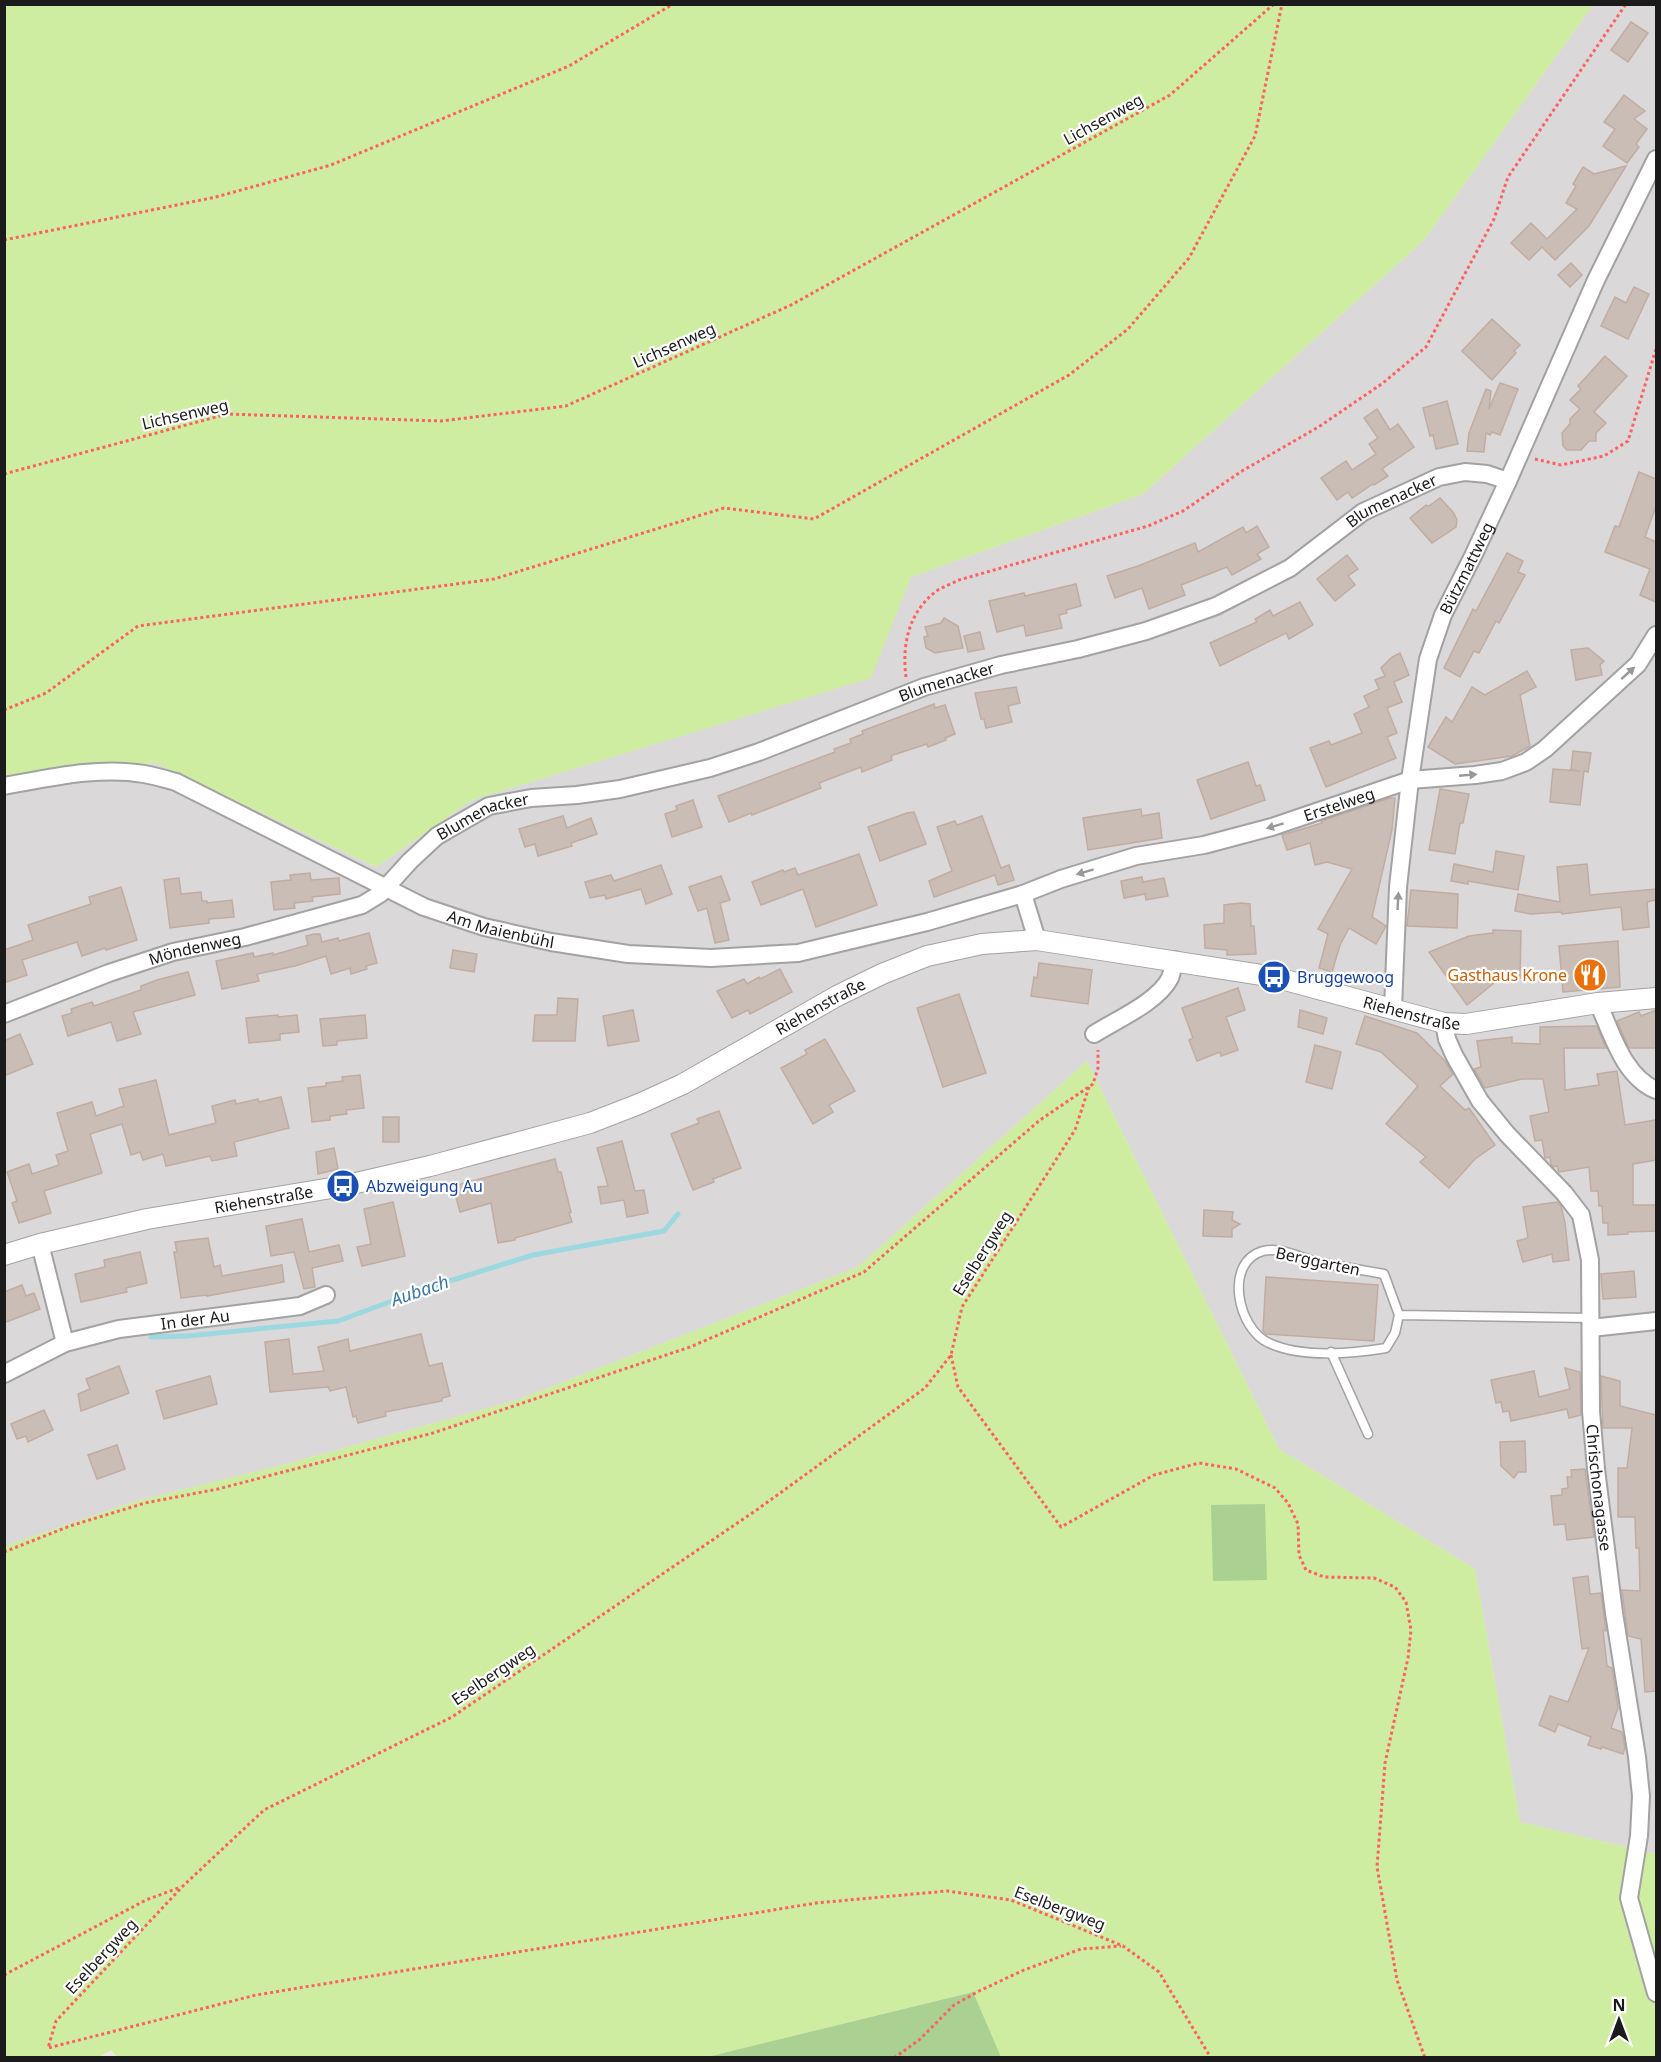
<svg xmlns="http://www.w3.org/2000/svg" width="1661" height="2062" font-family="'Noto Sans',sans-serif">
  <rect width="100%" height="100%" fill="#eee8e0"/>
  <polygon fill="#dad8d8" points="1593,5 1656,5 1656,1854 1520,1822 1475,1569 1279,1449 1087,1061 858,1267 517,1400 286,1464 136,1501 5,1546 5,775 156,763 376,867 472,800 870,678 911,577 1143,494 1424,240"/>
  <g fill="#ceeda0">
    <polygon points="5,5 1593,5 1424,240 1143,494 911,577 871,678 472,800 376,867 156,763 5,775"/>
    <polygon points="1087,1061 1279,1449 1475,1569 1520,1822 1656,1854 1656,2057 1001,2057 972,1992 707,2057 118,2058 111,2050 99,2057 5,2058 5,1546 136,1501 286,1464 517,1400 858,1267"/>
  </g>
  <g fill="#aad191">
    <polygon points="1265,1504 1267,1580 1213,1581 1211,1505"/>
    <polygon points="973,1992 1001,2057 707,2057"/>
  </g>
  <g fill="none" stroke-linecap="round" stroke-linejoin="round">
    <polyline stroke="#9cd8e0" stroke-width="5" points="151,1337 187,1336 338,1321 430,1287 533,1255 664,1231 678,1214"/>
  </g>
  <g fill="#cabdb6" stroke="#c1aca1" stroke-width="1.5">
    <polygon points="1631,22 1648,33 1628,62 1611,50"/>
    <polygon points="1624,95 1645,111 1634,119 1647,129 1636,144 1639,147 1627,163 1603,146 1615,129 1604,122"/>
    <polygon points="1626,166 1589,226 1555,260 1542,247 1529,260 1511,243 1531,223 1547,239 1577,209 1566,203 1576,186 1573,184 1583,167 1594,174"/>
    <polygon points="1571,263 1582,275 1570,287 1558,275"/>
    <polygon points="1634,287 1649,294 1628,339 1601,326 1615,297 1626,303"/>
    <polygon points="1492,319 1520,345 1514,351 1516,353 1492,380 1462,351"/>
    <polygon points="1605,356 1627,376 1594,412 1606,423 1596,433 1596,441 1589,441 1581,450 1567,450 1563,446 1562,433 1570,424 1570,419 1580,409 1570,400 1581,389 1578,386"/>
    <polygon points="1500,383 1518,389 1500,435 1492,432 1490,435 1486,433 1484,452 1467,451 1469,433 1486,389 1491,391 1489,409"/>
    <polygon points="1447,401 1458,444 1436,449 1433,435 1430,436 1423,408"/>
    <polygon points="1377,409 1390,430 1398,424 1414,447 1382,469 1388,476 1374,485 1373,484 1352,498 1348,492 1337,500 1321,478 1346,461 1352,470 1376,454 1369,444 1378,438 1364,418"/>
    <polygon points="1639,472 1656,479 1656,506 1645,537 1656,542 1656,602 1640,595 1650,569 1605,552 1615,526 1619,527"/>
    <polygon points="1440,498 1453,512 1457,520 1456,527 1432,543 1410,518 1426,505 1429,506"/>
    <polygon points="1257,526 1269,547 1257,554 1261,559 1232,575 1227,567 1181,585 1185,595 1149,609 1142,588 1115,598 1107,576 1138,566 1195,543 1198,552 1243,527 1246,533"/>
    <polygon points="1507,553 1523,561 1518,572 1525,575 1499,623 1496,621 1479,653 1474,651 1460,677 1444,668 1473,609 1476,611"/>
    <polygon points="1347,555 1358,569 1348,576 1355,585 1335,601 1317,579"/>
    <polygon points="1076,584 1081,606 1066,610 1067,613 1059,615 1062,628 1026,636 1024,625 997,632 989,601 1024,593 1025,596"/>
    <polygon points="1300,602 1313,625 1289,639 1286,633 1220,666 1210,643 1257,622 1255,619 1270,610 1273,616"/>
    <polygon points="944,618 958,626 963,648 935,653 926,648 924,637 928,636 925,627 941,623"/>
    <polygon points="980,632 984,649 968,652 964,636"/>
    <polygon points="1588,648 1604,661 1600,665 1602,675 1576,680 1571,650"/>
    <polygon points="1400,653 1409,675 1394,682 1402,702 1387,708 1397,733 1387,737 1396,758 1326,787 1310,748 1329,741 1331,745 1362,733 1354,714 1369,707 1364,696 1379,689 1375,680 1385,676 1381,668 1392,657"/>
    <polygon points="1527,671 1536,687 1520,695 1530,746 1512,756 1455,764 1428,747 1446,717 1452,722 1472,687 1485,695"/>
    <polygon points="1016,687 1020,703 1008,706 1012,722 986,728 984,719 981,719 975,693"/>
    <polygon points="934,704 935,708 945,705 955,734 945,738 946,740 928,747 927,744 893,755 891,757 892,760 862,772 861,767 819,783 821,788 752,815 751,813 729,822 718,796 835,752 834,749 851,743 850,739 863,734 862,731"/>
    <polygon points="1573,751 1591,753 1588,772 1584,771 1580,805 1550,802 1553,769 1580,771 1571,770"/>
    <polygon points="1248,762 1256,786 1260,785 1265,800 1211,819 1197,780"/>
    <polygon points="1440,789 1469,794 1463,823 1460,823 1455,854 1429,850"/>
    <polygon points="1390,798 1395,798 1392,830 1372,917 1386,926 1376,944 1349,928 1340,945 1332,972 1319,968 1328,934 1318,929 1352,869 1327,862 1315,865 1310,843 1287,850 1282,835 1322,823 1321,821"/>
    <polygon points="693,800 702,827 672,837 665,814 677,810 676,806"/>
    <polygon points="1141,809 1142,816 1159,813 1162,838 1088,850 1083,818"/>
    <polygon points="914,812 926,844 880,861 868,827 907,813"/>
    <polygon points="563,816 567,828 591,818 597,834 571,843 572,846 538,856 535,844 525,847 519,829"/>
    <polygon points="982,816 1001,868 1009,865 1014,880 998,885 995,875 934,897 929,881 952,871 937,827 955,821 957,825"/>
    <polygon points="1496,851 1524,856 1518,890 1468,881 1468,884 1451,881 1454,864 1493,872"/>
    <polygon points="859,854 877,905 816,927 803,889 761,905 752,882 783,870 784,872 795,868 798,875"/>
    <polygon points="1587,864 1590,895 1656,889 1656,900 1647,902 1649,927 1623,930 1621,907 1562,914 1561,912 1531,914 1515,911 1518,894 1560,902 1557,867"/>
    <polygon points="661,865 672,894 646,904 641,889 606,899 605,895 590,898 585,882 611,875 614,881"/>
    <polygon points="310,873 311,880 339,878 340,894 312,897 313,901 294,903 295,908 274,910 271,882 291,880 290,875"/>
    <polygon points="721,876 730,900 720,903 729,940 715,943 707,908 698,911 689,887"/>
    <polygon points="1142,877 1143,882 1164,878 1168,896 1146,900 1145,894 1124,898 1121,881"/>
    <polygon points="179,878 181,894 201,892 202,901 207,901 207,903 232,900 234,917 209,919 209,923 170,928 164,880"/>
    <polygon points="121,887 137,940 106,950 105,948 82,956 77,942 22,960 27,975 4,983 4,950 33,940 28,925 91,904 89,897"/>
    <polygon points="1411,890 1458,894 1457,928 1407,926"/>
    <polygon points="1241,903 1250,904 1251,926 1254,926 1256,954 1227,955 1227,950 1205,948 1204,925 1224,923 1224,905"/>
    <polygon points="1493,930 1521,931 1520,978 1499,979 1467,1005 1429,952 1469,936 1493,933"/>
    <polygon points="369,933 377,963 366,966 367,969 351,974 350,968 331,974 326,956 295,966 257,974 259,981 222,989 216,961 253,953 254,957 273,953 273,955 308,945 306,936 314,934 320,934 322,942 338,938 339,941"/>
    <polygon points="1618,941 1620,987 1563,992 1559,946"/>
    <polygon points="453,950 477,954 474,972 450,968"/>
    <polygon points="1039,963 1092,970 1088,1004 1031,996 1034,977 1037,978"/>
    <polygon points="780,969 792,992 750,1014 748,1010 732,1018 717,991 744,979 747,984 759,977 760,979"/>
    <polygon points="188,972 195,995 133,1012 141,1034 117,1041 111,1022 68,1036 62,1016 72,1013 71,1009 92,1002 94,1006 141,990 141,986 157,980"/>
    <polygon points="1238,988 1245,1010 1226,1017 1238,1050 1221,1056 1220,1052 1197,1061 1189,1040 1193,1038 1182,1008"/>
    <polygon points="959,994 986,1073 943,1087 917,1008"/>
    <polygon points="558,998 578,999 575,1041 533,1041 535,1015 557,1015"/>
    <polygon points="633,1010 639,1041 608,1046 603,1016"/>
    <polygon points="1300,1010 1327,1018 1323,1034 1298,1027"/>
    <polygon points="1656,1010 1656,1048 1629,1048 1617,1021 1639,1012 1641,1016"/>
    <polygon points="278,1015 278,1017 297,1015 299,1032 280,1034 280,1040 249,1043 246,1018"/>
    <polygon points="365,1015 367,1038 337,1041 337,1045 323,1046 320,1019"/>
    <polygon points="1365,1016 1417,1033 1445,1061 1453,1074 1440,1086 1465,1110 1469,1108 1495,1145 1475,1159 1449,1188 1420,1162 1426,1157 1386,1124 1418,1086 1381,1052 1356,1044"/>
    <polygon points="1597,1026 1606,1048 1564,1048 1565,1090 1599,1085 1597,1074 1617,1071 1625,1125 1656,1120 1656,1160 1633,1164 1633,1205 1656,1205 1656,1231 1628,1232 1628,1234 1608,1235 1608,1223 1603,1223 1602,1206 1599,1206 1598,1191 1591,1191 1589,1167 1559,1172 1557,1166 1553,1167 1551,1164 1550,1157 1545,1158 1542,1140 1535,1141 1530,1116 1549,1112 1543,1079 1522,1079 1485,1088 1474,1069 1481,1067 1477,1041 1512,1037 1512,1043 1540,1044 1540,1027"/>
    <polygon points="20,1034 33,1064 4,1076 4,1041"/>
    <polygon points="825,1039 855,1091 829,1105 833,1112 813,1124 781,1068 807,1054 805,1050"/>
    <polygon points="1315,1045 1341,1052 1332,1089 1306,1082"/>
    <polygon points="360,1075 364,1108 346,1110 347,1114 330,1116 330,1120 312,1122 308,1088 326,1086 326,1083 343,1081 342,1077"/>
    <polygon points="156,1080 169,1135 216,1123 212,1106 235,1100 236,1104 258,1099 259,1102 281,1097 289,1128 234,1142 237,1156 212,1161 210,1156 166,1166 163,1154 143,1160 140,1152 131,1155 122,1124 90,1134 102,1173 44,1191 51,1213 19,1223 12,1203 17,1201 7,1172 29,1164 32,1174 59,1165 56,1155 68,1151 57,1113 92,1102 96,1116 124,1106 119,1089"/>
    <polygon points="719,1111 741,1168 713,1179 714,1182 693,1190 671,1134 699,1123 697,1119"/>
    <rect x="383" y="1117" width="16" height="25"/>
    <polygon points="622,1141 635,1191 644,1190 648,1213 627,1217 624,1200 601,1204 598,1187 608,1186 597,1148"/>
    <polygon points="334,1148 338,1169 318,1174 316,1152"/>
    <polygon points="555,1159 558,1172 561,1172 571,1212 569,1213 572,1222 515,1238 515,1240 498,1243 491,1203 460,1212 453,1186"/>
    <polygon points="393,1202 405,1256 362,1266 357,1247 371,1244 364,1209"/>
    <polygon points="1557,1202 1561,1206 1565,1223 1569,1260 1553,1262 1552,1254 1523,1262 1517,1241 1528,1238 1523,1207"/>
    <polygon points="1204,1210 1233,1212 1232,1220 1240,1224 1232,1229 1232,1237 1203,1236"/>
    <polygon points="302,1219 309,1252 339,1245 343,1261 312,1268 315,1287 304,1289 294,1252 271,1256 266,1226"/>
    <polygon points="208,1238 214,1267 220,1265 222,1276 282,1265 284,1282 207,1296 207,1295 181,1298 174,1252 177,1252 175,1242"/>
    <polygon points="140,1252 147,1283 126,1288 127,1292 81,1302 75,1274 105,1267 104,1260"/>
    <polygon points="1634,1271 1636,1297 1603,1299 1601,1274"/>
    <polygon points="1266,1277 1378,1285 1374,1341 1266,1334 1263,1331"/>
    <polygon points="22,1285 26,1296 34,1293 40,1309 4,1323 4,1292"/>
    <polygon points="421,1334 429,1366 442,1363 450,1396 442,1398 442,1401 385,1412 386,1416 358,1423 356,1416 353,1417 346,1387 330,1391 328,1387 270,1392 265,1342 289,1339 293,1374 324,1371 318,1347 348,1339 350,1351"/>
    <polygon points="119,1366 129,1393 81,1411 78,1394 90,1389 86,1379"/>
    <polygon points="1565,1368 1580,1372 1581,1415 1569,1418 1567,1409 1511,1421 1509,1411 1503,1412 1501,1402 1496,1403 1491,1380 1534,1371 1539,1397 1570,1389"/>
    <polygon points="210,1376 217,1404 164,1419 156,1391"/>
    <polygon points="1601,1376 1620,1381 1620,1406 1656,1415 1656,1691 1645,1692 1641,1639 1628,1636 1622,1590 1640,1591 1639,1548 1636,1548 1635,1517 1618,1517 1618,1468 1627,1468 1632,1428 1603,1428"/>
    <polygon points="44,1410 53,1430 28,1442 26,1436 17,1439 11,1424"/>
    <polygon points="1525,1441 1526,1472 1518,1472 1514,1478 1501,1466 1500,1442"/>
    <polygon points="117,1445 125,1469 97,1479 88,1455"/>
    <polygon points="1585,1469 1594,1537 1567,1540 1565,1524 1554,1525 1551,1496 1562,1495 1562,1489 1568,1488 1567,1477 1572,1477 1571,1470"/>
    <polygon points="1588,1576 1590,1594 1601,1593 1606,1631 1603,1630 1607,1666 1612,1668 1618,1708 1611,1728 1622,1732 1625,1748 1623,1754 1602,1747 1601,1749 1588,1745 1591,1737 1558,1724 1555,1732 1539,1725 1550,1696 1568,1702 1589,1648 1582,1649 1573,1578"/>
  </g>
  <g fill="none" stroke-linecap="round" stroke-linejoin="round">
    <defs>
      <g id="service">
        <path d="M1399,1315L1384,1274C1363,1270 1342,1267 1321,1263C1303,1259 1281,1246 1263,1251C1223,1262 1238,1330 1269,1343C1301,1358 1351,1354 1386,1348L1395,1333L1399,1315L1591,1318"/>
        <polyline points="1331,1352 1368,1434"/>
      </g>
      <g id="minor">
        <path id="s1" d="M4,786C49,778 99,766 144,774C155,776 165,779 176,782L424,907L484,927L551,942L628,954L711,958L798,953L927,922L1023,894L1061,879L1136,856L1204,845L1272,827L1410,780L1475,775L1502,771L1526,762L1545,749L1638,664L1656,635"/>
        <polyline points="1023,894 1037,940"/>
        <path d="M1598,1003C1612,1033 1623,1076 1656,1090"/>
        <path id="s2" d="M1393,1008L1398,887L1410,780L1428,659L1443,615L1474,554L1508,481L1596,280L1656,159"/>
        <path id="s3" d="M4,1014L109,973L173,952L245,937L362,905L380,894L410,861L437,836L489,806L531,798L577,795L620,789L710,768L759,752L924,687L1001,665L1078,649L1146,631L1216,606L1290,568L1363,512L1439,477L1465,472L1487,474L1508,481"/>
        <path id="s4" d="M1444,1023L1447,1039L1454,1055L1480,1101L1507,1134L1564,1193L1581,1215L1590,1260L1591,1411L1596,1469L1614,1613L1637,1757L1641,1796L1639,1836L1629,1898L1656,1993"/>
        <path d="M1094,1034C1116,1020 1158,1002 1170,978C1172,973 1173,966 1175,960"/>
        <polyline points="40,1244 65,1343"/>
        <polyline points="1591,1328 1656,1321"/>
        <path id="s5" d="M4,1374L65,1343L119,1329L300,1306L326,1295"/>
      </g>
      <g id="tertiary">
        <path id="s6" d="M4,1255L40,1244L147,1219L343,1186L430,1166L590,1123L639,1104L683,1084L837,996L882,974L927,956L982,944L1037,940L1274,977L1444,1023L1466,1024L1598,1003L1656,998"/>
      </g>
    </defs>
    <use href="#service" stroke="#a2a2a2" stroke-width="11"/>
    <use href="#minor" stroke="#a2a2a2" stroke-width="20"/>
    <use href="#tertiary" stroke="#a2a2a2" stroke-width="22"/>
    <g stroke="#ff6060" stroke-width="3" stroke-dasharray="3 3" stroke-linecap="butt">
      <polyline points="4,240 216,197 331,165 569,66 673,4"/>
      <polyline points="1535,459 1561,465 1604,456 1628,441 1656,349"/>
      <polyline points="4,474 227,414 441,421 566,406 791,305 1170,95 1274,4"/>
      <path d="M906,677C902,646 908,614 934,593C941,587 951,584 959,580L1148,526L1183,511L1242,471L1320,426L1383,383L1426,347L1494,219L1508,177L1626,4"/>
      <polyline points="4,710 46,693 138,626 494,579 724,508 814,519 1069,375 1128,329 1189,258 1255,136 1282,4"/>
      <polyline points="1089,1087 1075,1130 962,1307 951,1355 925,1388 758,1509 452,1717 264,1810 183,1886 56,2021 48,2048 256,1995 816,1903 947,1891 1011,1900 1123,1946 1159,1972 1211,2058"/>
      <polyline points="951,1355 958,1387 1061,1527 1154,1475 1199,1463 1236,1469 1275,1488 1288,1503 1298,1524 1299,1555 1306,1570 1324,1577 1374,1578 1395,1587 1406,1602 1411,1630 1408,1658 1385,1763 1377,1867 1397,1980 1425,2058"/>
      <polyline points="4,1552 70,1526 145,1503 218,1489 433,1433 690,1347 864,1272 1040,1120 1093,1084 1098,1068 1098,1050"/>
      <polyline points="4,1975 146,1900 181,1887"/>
      <polyline points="894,2058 919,2040 954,2005 979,1991 1024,1970 1081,1949 1121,1946"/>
    </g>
    <use href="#service" stroke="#fff" stroke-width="8"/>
    <use href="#minor" stroke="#fff" stroke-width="16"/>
    <use href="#tertiary" stroke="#fff" stroke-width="20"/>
  </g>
  <defs><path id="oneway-solid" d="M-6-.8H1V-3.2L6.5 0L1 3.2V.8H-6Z" transform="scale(1.5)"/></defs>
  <g fill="#989898">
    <use href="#oneway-solid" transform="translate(1628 673) rotate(-42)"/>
    <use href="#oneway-solid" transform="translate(1468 775) rotate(-5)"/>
    <use href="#oneway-solid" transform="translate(1275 826) rotate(163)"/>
    <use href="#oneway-solid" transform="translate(1085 872) rotate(163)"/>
    <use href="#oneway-solid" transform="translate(1398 901) rotate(-87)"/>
  </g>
  <defs>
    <symbol id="restaurant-disc" viewBox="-11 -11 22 22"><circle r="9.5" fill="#e8710a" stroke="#fff"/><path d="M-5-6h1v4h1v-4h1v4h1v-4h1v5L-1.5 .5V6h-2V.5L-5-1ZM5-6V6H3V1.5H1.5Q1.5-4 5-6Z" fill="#fff"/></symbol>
    <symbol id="bus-disc" viewBox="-11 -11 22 22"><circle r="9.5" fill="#1a4fb4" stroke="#fff"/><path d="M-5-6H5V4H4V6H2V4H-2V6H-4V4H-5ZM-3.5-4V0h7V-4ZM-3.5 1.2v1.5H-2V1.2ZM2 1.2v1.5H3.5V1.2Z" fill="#fff"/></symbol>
  </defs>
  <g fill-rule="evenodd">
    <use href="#restaurant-disc" x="1571" y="956" width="38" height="38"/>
    <use href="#bus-disc" x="1255" y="958" width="38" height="38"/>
    <use href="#bus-disc" x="324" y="1167" width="38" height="38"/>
  </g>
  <g text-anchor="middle" stroke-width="4.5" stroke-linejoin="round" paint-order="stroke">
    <g font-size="16" fill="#1b1b1b" stroke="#fff">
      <text transform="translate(1103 119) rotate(-29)" y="6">Lichsenweg</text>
      <text transform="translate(674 345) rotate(-24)" y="6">Lichsenweg</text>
      <text transform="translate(185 414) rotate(-13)" y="6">Lichsenweg</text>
      <text dy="6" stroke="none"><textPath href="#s3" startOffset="1500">Blumenacker</textPath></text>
      <text dy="6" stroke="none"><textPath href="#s2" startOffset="450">Bützmattweg</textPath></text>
      <text dy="6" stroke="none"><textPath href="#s3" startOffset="1014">Blumenacker</textPath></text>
      <text dy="6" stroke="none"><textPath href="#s1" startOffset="1394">Erstelweg</textPath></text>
      <text dy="6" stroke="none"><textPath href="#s3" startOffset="528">Blumenacker</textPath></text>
      <text dy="6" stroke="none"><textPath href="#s1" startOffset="532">Am Maienbühl</textPath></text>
      <text dy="6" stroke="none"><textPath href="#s3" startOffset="202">Möndenweg</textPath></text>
      <text dy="6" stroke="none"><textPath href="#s6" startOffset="860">Riehenstraße</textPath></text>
      <text dy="6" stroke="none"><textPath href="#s6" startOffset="1472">Riehenstraße</textPath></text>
      <text dy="6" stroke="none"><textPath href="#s6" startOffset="266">Riehenstraße</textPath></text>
      <text transform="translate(982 1253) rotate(-58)" y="6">Eselbergweg</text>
      <text transform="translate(1318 1261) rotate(12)" y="6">Berggarten</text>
      <text dy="6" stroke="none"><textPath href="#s5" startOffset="201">In der Au</textPath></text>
      <text dy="6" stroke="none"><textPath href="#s4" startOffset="513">Chrischonagasse</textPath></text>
      <text transform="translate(493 1674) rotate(-34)" y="6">Eselbergweg</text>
      <text transform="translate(1060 1908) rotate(21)" y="6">Eselbergweg</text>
      <text transform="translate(101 1956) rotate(-47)" y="6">Eselbergweg</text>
    </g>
    <g font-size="16" fill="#c56008" stroke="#fff" text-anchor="end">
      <text x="1567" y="981">Gasthaus Krone</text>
    </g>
    <g font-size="16" fill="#164399" stroke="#fff" text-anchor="start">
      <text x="1297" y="983">Bruggewoog</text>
      <text x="366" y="1192">Abzweigung Au</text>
    </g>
    <g font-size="18" font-style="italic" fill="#3c79a1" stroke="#fff">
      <text transform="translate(420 1291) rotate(-19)" y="6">Aubach</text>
    </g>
  </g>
  <rect width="1661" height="2062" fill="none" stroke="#1b1b1b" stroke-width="12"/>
  <g transform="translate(1619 2020)" stroke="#ffffff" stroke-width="4.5" paint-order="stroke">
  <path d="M0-4.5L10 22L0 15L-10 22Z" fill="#1b1b1b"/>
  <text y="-9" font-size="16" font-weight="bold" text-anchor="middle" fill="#1b1b1b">N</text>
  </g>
</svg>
